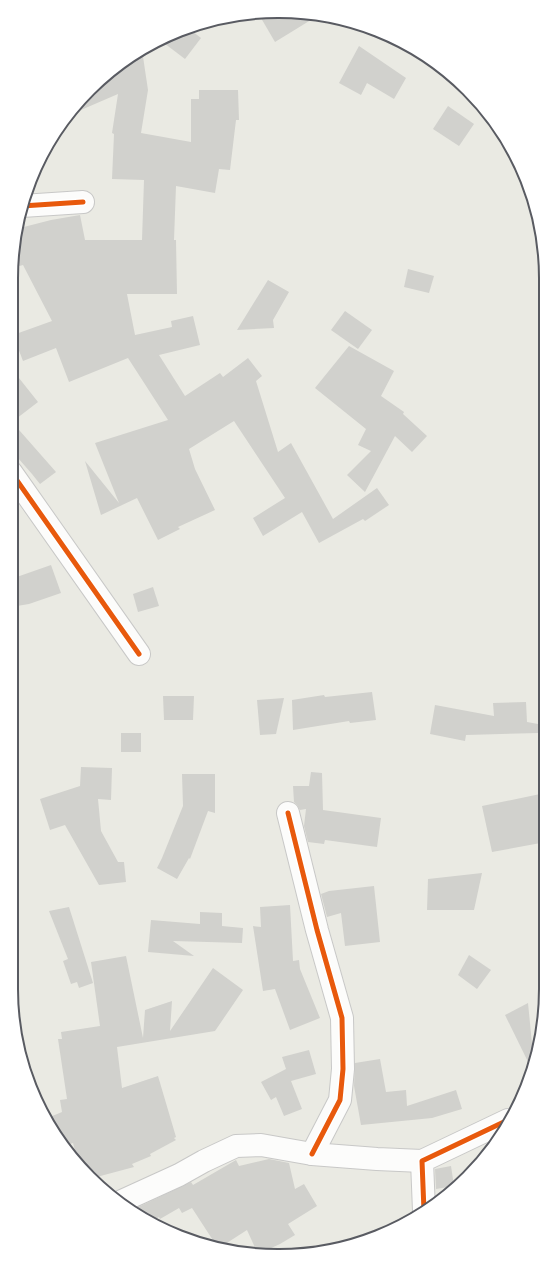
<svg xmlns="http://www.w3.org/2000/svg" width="557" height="1267" font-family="Helvetica,sans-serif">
  <rect width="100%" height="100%" fill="#eaeae3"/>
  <g fill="#d1d1cd">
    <polygon points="278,11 289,12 319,15 275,42 261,18 271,12"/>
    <polygon points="188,28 201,38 185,59 160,40 176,32"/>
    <polygon points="359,46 406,78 394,99 367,83 361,95 339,83"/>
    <polygon points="142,50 148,90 141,133 191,142 191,99 199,99 199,90 238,90 239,120 236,120 230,170 219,169 215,193 176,186 174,240 176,240 177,294 127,294 135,335 172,327 171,321 193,316 200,345 159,355 185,396 220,373 223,377 248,358 262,376 256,381 278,452 291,443 333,519 377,488 389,505 365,521 363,519 319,543 302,512 263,536 253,518 285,498 234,421 189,449 195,469 215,510 178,527 180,529 158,540 137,498 101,515 85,461 119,503 95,443 168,420 128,358 69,382 56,348 23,361 13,335 52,321 23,265 12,268 16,229 51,220 80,215 85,240 142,240 144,180 112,179 114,134 112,133 118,94 67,116 89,90 130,56"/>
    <polygon points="448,106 474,124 459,146 433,129"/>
    <polygon points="408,269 434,276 429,293 404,287"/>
    <polygon points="268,280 289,292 273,320 274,328 237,330"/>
    <polygon points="345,311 372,330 358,349 331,330"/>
    <polygon points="349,346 394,371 381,396 404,412 403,414 427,436 412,452 395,436 365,492 347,475 371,451 358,445 366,429 315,388"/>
    <polygon points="11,368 38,402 12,422 56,472 40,484 32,474 11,450"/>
    <polygon points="51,565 61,593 29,604 11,607 11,579"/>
    <polygon points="153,587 159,606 138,612 133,594"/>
    <polygon points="372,692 376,720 350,723 349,721 293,730 292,700 324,695 325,697"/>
    <polygon points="163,696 194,696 193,720 164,720"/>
    <polygon points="284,698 276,734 260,735 257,700"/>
    <polygon points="526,702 527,722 538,724 538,733 466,735 465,741 430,734 435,705 494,716 493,703"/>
    <rect x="121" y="733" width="20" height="19"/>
    <polygon points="81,767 112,768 111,800 98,799 101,831 118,862 124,862 126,882 99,885 65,825 50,830 40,799 80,786"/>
    <polygon points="311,772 322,773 323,810 381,818 377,847 325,840 324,844 308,842 304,826 306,809 300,810 297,805 294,802 293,786 309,786"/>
    <polygon points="182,774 215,774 215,813 208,811 190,859 189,858 177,879 157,868 162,858 183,806"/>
    <polygon points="545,793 546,842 492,852 482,806"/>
    <polygon points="482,873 474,910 427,910 428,879"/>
    <polygon points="374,886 380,942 345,946 341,913 327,917 321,894 329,891"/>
    <polygon points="290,905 293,961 299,960 300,969 320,1018 290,1030 275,989 263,991 253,926 261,927 260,907"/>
    <polygon points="69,907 93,983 79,988 77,982 71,984 63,961 68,959 49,911"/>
    <polygon points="200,912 222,913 222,926 243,928 242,943 173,941 194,956 148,952 151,920 200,924"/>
    <polygon points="469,955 491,970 477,989 458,975"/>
    <polygon points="126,956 143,1038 145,1010 172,1001 170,1031 213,968 243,990 215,1031 117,1047 122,1088 158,1076 176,1137 174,1138 176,1140 150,1154 151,1156 132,1164 134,1167 93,1178 79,1166 73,1143 64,1146 45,1119 62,1112 60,1100 67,1099 58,1039 62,1039 61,1032 100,1026 91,962"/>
    <polygon points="528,1003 534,1064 532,1070 505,1015"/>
    <polygon points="309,1050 316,1074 291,1081 302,1109 284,1116 276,1097 271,1100 261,1082 286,1069 282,1057"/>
    <polygon points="380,1059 386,1092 406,1090 407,1106 456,1090 462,1109 432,1118 361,1125 354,1086 355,1063"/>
    <polygon points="269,1159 289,1163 295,1189 304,1184 317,1206 288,1224 295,1235 280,1244 258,1254 247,1230 219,1248 218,1248 192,1208 182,1213 179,1208 160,1219 159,1217 150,1222 145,1220 132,1210 191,1182 193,1185 236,1160 239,1166"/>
    <polygon points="451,1166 454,1186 436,1189 435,1169"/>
  </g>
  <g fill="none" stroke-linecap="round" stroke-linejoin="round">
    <defs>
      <g id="street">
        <polyline points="22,206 83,202"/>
        <polyline points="11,472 139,654"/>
        <polyline points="288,813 317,930 342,1018 343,1069 340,1100 312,1154"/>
        <polyline points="122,1201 179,1175 204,1161 236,1146 261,1145 312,1154 377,1159 422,1161"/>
        <polyline points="424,1211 422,1161 508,1120"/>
      </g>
    </defs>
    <use href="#street" stroke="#c8c8c7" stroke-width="24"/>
    <use href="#street" stroke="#fcfcfb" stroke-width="22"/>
    <defs>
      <g id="cycleway">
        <polyline points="22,206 83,202"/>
        <polyline points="11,472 139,654"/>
        <polyline points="288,813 317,930 342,1018 343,1069 340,1100 312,1154"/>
        <polyline points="424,1211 422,1161 508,1120"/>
      </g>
    </defs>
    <use href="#cycleway" stroke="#fff" stroke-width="8"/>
    <use href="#cycleway" stroke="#e8590c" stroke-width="5"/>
  </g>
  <path d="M0 0H557V1267H0ZM278 18H279A260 260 0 0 1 539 278V989A260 260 0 0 1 279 1249H278A260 260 0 0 1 18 989V278A260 260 0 0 1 278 18Z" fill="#fff" fill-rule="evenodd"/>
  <path fill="none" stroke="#595b62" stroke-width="2" d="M278 18H279A260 260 0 0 1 539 278V989A260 260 0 0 1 279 1249H278A260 260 0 0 1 18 989V278A260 260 0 0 1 278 18Z"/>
</svg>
